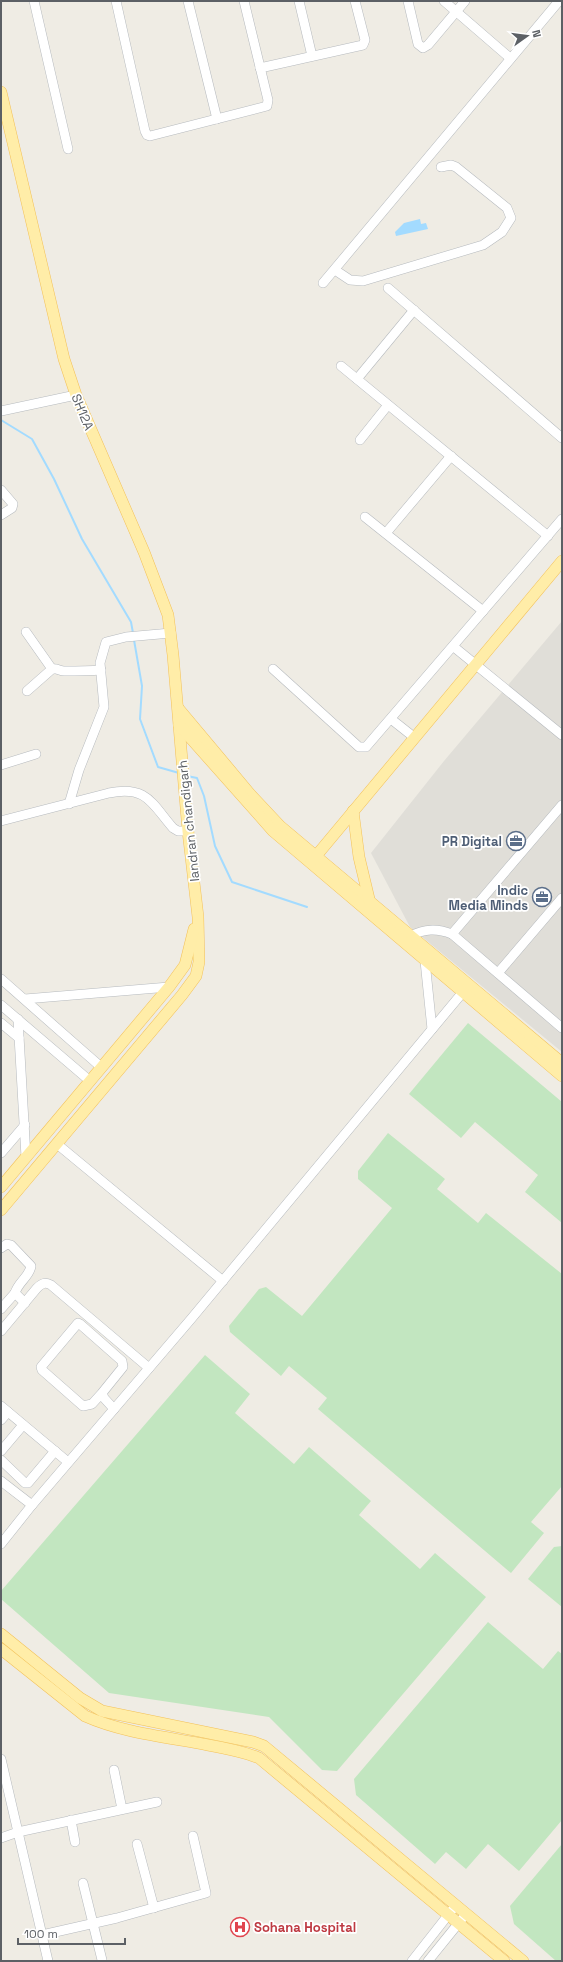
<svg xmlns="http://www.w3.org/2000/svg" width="563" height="1962" font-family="'Space Grotesk',sans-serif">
  <rect width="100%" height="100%" fill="#efece4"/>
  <polygon fill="#e0ded8" points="562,621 562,1052 410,927 371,853 444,761"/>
  <g fill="#c2e6c0">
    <polygon points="468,1023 562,1102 562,1223 525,1192 538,1175 475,1122 461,1138 409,1094"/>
    <polygon points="388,1133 445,1179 437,1189 478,1223 486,1213 562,1274 562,1486 531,1522 544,1533 511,1573 318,1409 327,1398 289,1366 281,1376 230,1332 229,1326 259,1289 266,1287 302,1316 392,1208 358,1179 358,1171"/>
    <polygon points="205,1355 250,1394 235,1413 294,1464 309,1447 371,1501 359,1515 420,1569 435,1553 486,1597 337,1771 322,1770 269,1717 109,1693 1,1599 1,1591"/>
    <polygon points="562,1546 562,1607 528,1579 554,1547"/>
    <polygon points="488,1622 543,1669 558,1651 562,1654 562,1820 519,1871 488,1844 466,1869 446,1852 435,1864 356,1795 354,1779"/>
    <polygon points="562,1844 562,1961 556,1961 514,1924 510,1906"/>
  </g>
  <polygon fill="#a3dbff" points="420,219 421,224 426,223 428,229 396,236 395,232 404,223"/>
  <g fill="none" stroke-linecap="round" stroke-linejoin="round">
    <g stroke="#a3dbff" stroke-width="2">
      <polyline points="1,420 32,439 54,479 82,539 131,622 133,633"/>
      <polyline points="134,640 142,686 140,719 158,767 179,773"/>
      <polyline points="187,776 197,778 204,796 215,846 232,882 307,907"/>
    </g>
    <defs>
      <g id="minor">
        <polyline points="34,1 68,149"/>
        <polyline points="116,1 145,131 147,135 150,136 267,106 268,100 244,1"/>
        <polyline points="188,1 217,119"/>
        <polyline points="299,1 312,56"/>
        <polyline points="408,1 418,44 423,48 428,45 465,1"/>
        <polyline points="444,1 510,58"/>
        <polyline points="260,68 363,45 365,40 355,1"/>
        <polyline points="335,270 350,280 363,281 483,245 502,232 511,218 507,208 456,167 451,165 441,167"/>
        <polyline points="323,283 559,1"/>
        <polyline points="388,288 562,438"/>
        <polyline points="341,366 548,536"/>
        <polyline points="357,379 414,310"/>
        <polyline points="1,411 76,395"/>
        <polyline points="360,440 388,405"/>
        <polyline points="1,490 13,504 12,508 1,515"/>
        <polyline points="365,517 483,611"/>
        <polyline points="386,533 451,456"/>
        <polyline points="26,632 52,669"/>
        <polyline points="454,647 562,735"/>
        <polyline points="273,669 359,747 366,747 562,519"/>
        <path d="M27,691L52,669C57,668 60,671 64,671C76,671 88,671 101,670"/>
        <polyline points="391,719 415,738"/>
        <polyline points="1,765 36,754"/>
        <polyline points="69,804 79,770 104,707 100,663 106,642 126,637 171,633"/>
        <polyline points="562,805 452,934 562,1028"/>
        <path d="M1,821L109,793C147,785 152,804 173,828L178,831H188"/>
        <path d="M410,936C425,929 436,928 452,934"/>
        <polyline points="425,961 432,1029"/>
        <polyline points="498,973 562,898"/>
        <polyline points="1,979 101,1067"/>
        <polyline points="25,999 169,987"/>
        <polyline points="1,1005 90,1081"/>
        <polyline points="18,1019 26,1157"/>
        <polyline points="1,1023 19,1038"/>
        <polyline points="57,1144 223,1281"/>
        <polyline points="1,1153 25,1125"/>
        <path d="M1,1248L7,1244L11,1245L31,1266C30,1276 18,1282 15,1293L25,1303"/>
        <polyline points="1,1309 15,1293"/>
        <path d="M1,1331L37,1288C42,1283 45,1282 51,1285L149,1368"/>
        <polyline points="102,1393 92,1404 83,1406 42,1370 41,1367 78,1323 80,1324 122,1361 123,1367 102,1393 104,1398 114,1409"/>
        <polyline points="1,1406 68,1462"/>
        <polyline points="1,1420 8,1412"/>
        <polyline points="1,1451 23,1425"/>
        <polyline points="1,1460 25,1483 28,1483 55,1451"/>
        <polyline points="1,1481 32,1505"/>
        <polyline points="1,1544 32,1505 191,1319 463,992"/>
        <polyline points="1,1759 48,1961"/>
        <polyline points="114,1770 122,1809"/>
        <polyline points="71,1820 75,1842"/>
        <polyline points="1,1838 18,1832 157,1802"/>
        <polyline points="137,1844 154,1908"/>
        <polyline points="83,1883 102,1960"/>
        <polyline points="42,1935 117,1918 206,1893 193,1836"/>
        <polyline points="412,1961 456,1905"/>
        <polyline points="428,1961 466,1914"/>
      </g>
      <g id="major">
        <polyline points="1,92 64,359 76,395 144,552 168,615 173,655 188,831 198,917 199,962 196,976 182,995 1,1210"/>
        <polyline points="178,708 250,794 280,826 562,1063"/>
        <polyline points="179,725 273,831 562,1076"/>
        <polyline points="353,811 359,857 370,903"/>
        <polyline points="311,862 562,561"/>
        <polyline points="1,1187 169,987 185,965 194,929"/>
        <polyline points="1,1634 80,1698 102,1711 253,1742 264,1746 523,1961"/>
        <path d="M1,1649L85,1716C123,1733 167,1737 208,1745C225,1748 242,1751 259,1758L504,1961"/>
      </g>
    </defs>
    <use href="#minor" stroke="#b6babe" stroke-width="10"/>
    <use href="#major" stroke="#f3c159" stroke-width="12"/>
    <use href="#minor" stroke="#fff" stroke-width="9"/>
    <use href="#major" stroke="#ffeda8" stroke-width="11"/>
  </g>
  <defs>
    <symbol id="office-ring" viewBox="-11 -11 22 22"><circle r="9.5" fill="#fff" stroke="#5c6f8a" stroke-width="1.5"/><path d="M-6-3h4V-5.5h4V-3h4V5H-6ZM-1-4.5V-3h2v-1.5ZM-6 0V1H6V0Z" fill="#5c6f8a"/></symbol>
    <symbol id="hospital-ring" viewBox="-11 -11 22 22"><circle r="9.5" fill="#fff" stroke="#e0444e" stroke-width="1.5"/><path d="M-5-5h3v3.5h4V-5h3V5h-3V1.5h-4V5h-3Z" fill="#e0444e"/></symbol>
  </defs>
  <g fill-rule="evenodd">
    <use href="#office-ring" x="505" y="830" width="22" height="22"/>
    <use href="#office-ring" x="531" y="886" width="22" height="22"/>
    <use href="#hospital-ring" x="229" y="1916" width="22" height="22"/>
  </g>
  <g text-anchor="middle" stroke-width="3.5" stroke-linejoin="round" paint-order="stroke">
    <g font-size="13" fill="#5c6065" stroke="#fff">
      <text transform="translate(83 412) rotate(68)" y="5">SH12A</text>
      <text transform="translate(188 821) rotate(-96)" y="5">landran chandigarh</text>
    </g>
    <g font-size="13" font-weight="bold" fill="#4e5e75" stroke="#fff" text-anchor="end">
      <text x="502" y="846">PR Digital</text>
      <text x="528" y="895">Indic<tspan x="528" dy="15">Media Minds</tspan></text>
    </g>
    <g font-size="13" font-weight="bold" fill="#be3a42" stroke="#fff" text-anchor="start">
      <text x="254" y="1932">Sohana Hospital</text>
    </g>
  </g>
  <rect width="563" height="1962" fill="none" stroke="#5c6065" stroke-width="4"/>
  <g transform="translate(527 36) rotate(76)" stroke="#ffffff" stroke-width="3" paint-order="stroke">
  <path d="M0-3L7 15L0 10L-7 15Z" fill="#5c6065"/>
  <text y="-6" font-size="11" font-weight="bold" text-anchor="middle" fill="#5c6065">N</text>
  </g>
  <path d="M18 1938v6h107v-6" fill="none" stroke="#5c6065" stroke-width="2"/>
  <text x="24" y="1938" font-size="12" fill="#5c6065" stroke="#ffffff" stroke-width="3" paint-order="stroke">100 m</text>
</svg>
